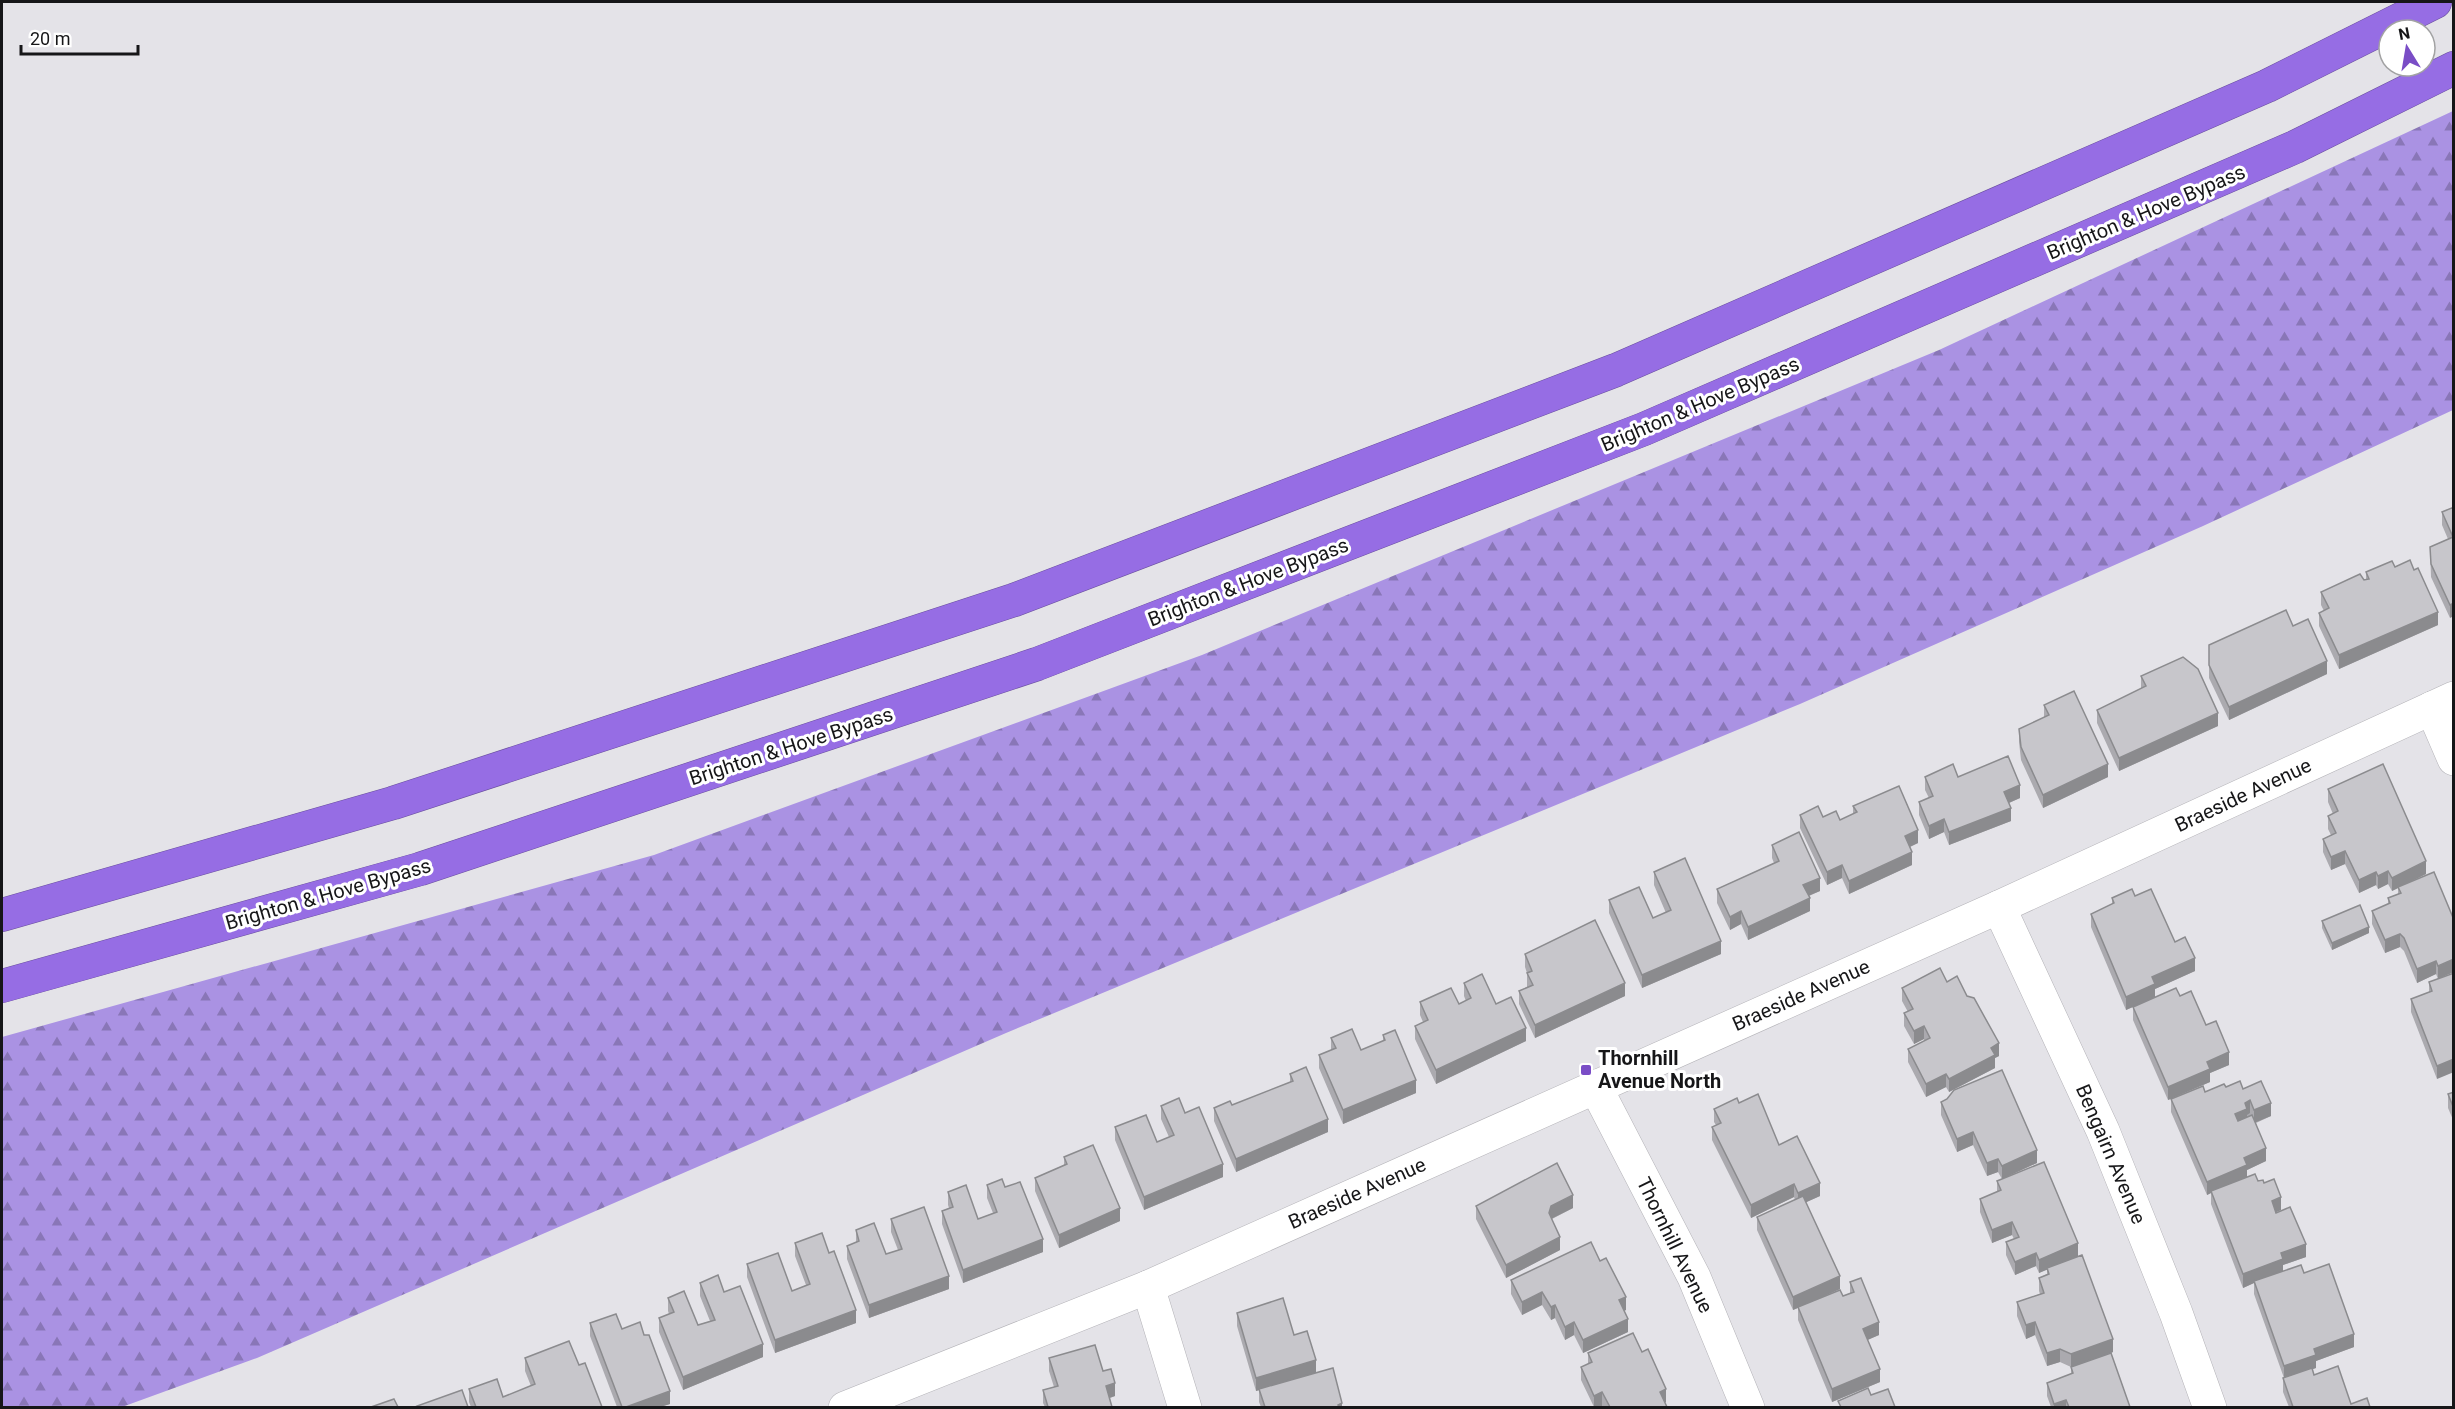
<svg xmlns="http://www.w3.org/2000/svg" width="2455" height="1409" font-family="Roboto,sans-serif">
  <defs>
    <pattern id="forest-firs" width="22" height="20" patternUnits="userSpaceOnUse" patternTransform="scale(1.5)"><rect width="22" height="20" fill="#aa92e3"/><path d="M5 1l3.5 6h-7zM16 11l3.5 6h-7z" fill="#8976b7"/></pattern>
  </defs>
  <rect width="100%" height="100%" fill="#e4e3e8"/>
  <polygon fill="url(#forest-firs)" points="2453,111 2453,410 2203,526 1800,704 1006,1033 257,1358 122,1407 2,1407 2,1037 654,855 1202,655 1939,350"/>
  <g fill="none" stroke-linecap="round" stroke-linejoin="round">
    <defs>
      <g id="minor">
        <polyline points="2432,708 2454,759"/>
        <polyline points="1999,907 2103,1131 2176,1313 2210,1408"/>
        <polyline points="1595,1086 1694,1277 1748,1408"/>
        <polyline points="1148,1287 1185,1408"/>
        <polyline points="845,1408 1148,1287 1999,907 2454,698"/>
      </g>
      <g id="highway">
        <polyline points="2,915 393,803 1014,600 1616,370 2267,86 2435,2"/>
        <polyline points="2,986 420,869 1037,664 1644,429 2295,147 2454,68"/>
      </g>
    </defs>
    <use href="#minor" stroke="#b4b3b8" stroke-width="34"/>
    <use href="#highway" stroke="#694f9d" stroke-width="34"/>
    <use href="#minor" stroke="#fff" stroke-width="33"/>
    <use href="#highway" stroke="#966de4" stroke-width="33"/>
  </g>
  <g fill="#abaaaf">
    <polygon points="2454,507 2450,618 2431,577 2430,547 2448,539 2442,525 2442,512"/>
    <polygon points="2395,567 2438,625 2339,669 2319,626 2319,613 2324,611 2321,605 2321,592 2366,579 2366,572"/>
    <polygon points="2293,626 2327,674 2229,720 2209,678 2209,645"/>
    <polygon points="2141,676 2218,726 2119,771 2097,723 2097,710 2141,689"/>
    <polygon points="2044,705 2108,777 2043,808 2021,760 2019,742 2019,729 2044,718"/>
    <polygon points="1925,777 1958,777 2020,798 2009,803 2011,821 1949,845 1944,832 1929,839 1919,815 1919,802 1929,798 1925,790"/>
    <polygon points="2328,789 2426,874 2408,883 2434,872 2441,978 2437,1079 2411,1012 2411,999 2429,992 2429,982 2438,979 2436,974 2417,983 2404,951 2400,947 2385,953 2372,924 2372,911 2388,904 2388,898 2398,894 2398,888 2392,891 2388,884 2378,889 2376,885 2359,893 2345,864 2331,870 2323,852 2323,839 2331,835 2328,829 2328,816 2333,814 2328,802"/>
    <polygon points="1853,806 1918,843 1910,847 1912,865 1849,894 1842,878 1827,885 1800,828 1800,815 1840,820 1853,814"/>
    <polygon points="1772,845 1820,891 1809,896 1810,911 1748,940 1741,924 1730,930 1717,903 1717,889 1774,863 1772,858"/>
    <polygon points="1654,872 1721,954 1642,988 1609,913 1609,900 1653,918 1666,913 1654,885"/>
    <polygon points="2135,896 2175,942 2195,971 2155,989 2155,997 2180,996 2229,1065 2210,1073 2210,1082 2168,1100 2133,1020 2133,1007 2126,1010 2091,927 2091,914 2112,904 2112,898"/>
    <polygon points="2322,921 2369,933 2332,950 2322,928"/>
    <polygon points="1525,954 1625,996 1535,1038 1519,1004 1519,991 1527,987 1527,973 1525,967"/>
    <polygon points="1947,982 1999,1056 1995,1058 1995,1068 1949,1092 1946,1087 1926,1097 1908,1062 1908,1049 1924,1041 1924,1039 1914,1044 1904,1026 1904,1013 1908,1012 1902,1001 1902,988"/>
    <polygon points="1464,983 1496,1004 1526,1041 1436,1084 1415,1039 1415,1026 1423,1022 1420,1015 1420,1002 1459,1004 1466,1001 1464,996"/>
    <polygon points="1383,1035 1416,1093 1343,1124 1319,1068 1319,1055 1331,1050 1331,1038 1361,1050 1383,1041"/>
    <polygon points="1290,1074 1328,1132 1236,1172 1214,1121 1214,1108 1232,1105 1290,1082"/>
    <polygon points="2226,1087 2243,1089 2271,1116 2256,1123 2266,1161 2247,1170 2247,1177 2264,1183 2281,1210 2276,1212 2306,1257 2283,1265 2283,1271 2304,1273 2354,1347 2316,1361 2316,1368 2312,1369 2314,1375 2351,1404 2370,1407 2289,1407 2283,1392 2283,1378 2284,1378 2254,1294 2254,1283 2243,1288 2211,1204 2211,1193 2207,1195 2171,1112 2171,1099 2205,1092"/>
    <polygon points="2454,1092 2454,1122 2448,1108 2448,1094"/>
    <polygon points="1941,1102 2037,1163 2002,1179 1998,1172 1987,1176 1973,1145 1957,1152 1941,1115"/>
    <polygon points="1739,1103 1779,1145 1820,1196 1806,1202 1840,1289 1814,1301 1843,1296 1850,1293 1850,1282 1879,1335 1867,1340 1880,1382 1832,1402 1798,1320 1798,1308 1793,1310 1757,1230 1757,1217 1795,1200 1794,1197 1751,1218 1712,1140 1712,1127 1716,1125 1714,1122 1714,1109"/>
    <polygon points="1161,1106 1185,1113 1223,1177 1144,1210 1115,1140 1115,1127 1157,1142 1169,1137 1161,1119"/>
    <polygon points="1064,1157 1120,1221 1059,1248 1035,1191 1035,1178 1064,1165"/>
    <polygon points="1997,1181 2078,1257 2113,1352 2111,1353 2130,1407 2051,1407 2047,1396 2047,1383 2071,1374 2071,1367 2060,1362 2047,1366 2035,1335 2026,1339 2017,1316 2017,1302 2040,1294 2039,1291 2039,1278 2047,1274 2047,1269 2039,1273 2036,1266 2015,1275 2006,1255 2006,1242 2014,1239 2012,1235 1992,1243 1980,1212 1980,1199 1997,1192"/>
    <polygon points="987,1185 1005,1187 1043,1252 963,1283 942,1224 942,1211 949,1208 948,1205 948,1192 978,1219 993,1213 987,1198"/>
    <polygon points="1476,1206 1573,1208 1552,1219 1560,1250 1506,1278 1476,1219"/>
    <polygon points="891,1219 949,1289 869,1318 847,1259 847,1246 856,1243 856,1230 886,1254 898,1250 891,1232"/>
    <polygon points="795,1243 856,1323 775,1353 747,1277 747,1264 792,1291 806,1285 795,1256"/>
    <polygon points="1600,1261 1626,1310 1624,1311 1628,1332 1583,1353 1574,1335 1565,1340 1555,1318 1551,1320 1542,1305 1522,1315 1511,1294 1511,1280"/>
    <polygon points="700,1283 724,1292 763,1357 683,1390 659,1332 659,1318 669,1314 668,1311 668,1298 698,1325 710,1321 700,1296"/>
    <polygon points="1237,1313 1294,1335 1316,1373 1342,1407 1261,1407 1259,1402 1259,1390 1256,1391 1237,1326"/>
    <polygon points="590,1323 622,1329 670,1404 660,1407 617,1407 590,1336"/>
    <polygon points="1642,1352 1666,1402 1665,1402 1667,1407 1603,1407 1602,1406 1598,1407 1594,1407 1581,1380 1581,1367 1588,1364 1588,1353"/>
    <polygon points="525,1358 579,1365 602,1407 470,1407 471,1407 469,1402 469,1389 503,1397 531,1386 525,1371"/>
    <polygon points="1049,1358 1103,1371 1115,1396 1110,1398 1112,1407 1045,1407 1043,1403 1043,1390 1054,1387 1049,1371"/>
  </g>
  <g fill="#8b8b8e">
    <polygon points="2454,603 2454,616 2450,618 2450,605"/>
    <polygon points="2438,612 2438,625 2339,669 2339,655"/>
    <polygon points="2327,661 2327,674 2229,720 2229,707"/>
    <polygon points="2218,713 2218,726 2119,771 2119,758"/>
    <polygon points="2108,764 2108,777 2043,808 2043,795"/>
    <polygon points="2020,785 2020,798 2004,805 2004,792"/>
    <polygon points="2011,808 2011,821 1949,845 1949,832"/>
    <polygon points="1944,819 1944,832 1929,839 1929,826"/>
    <polygon points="1918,830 1918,843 1905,849 1905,836"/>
    <polygon points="2345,851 2345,864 2331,870 2331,857"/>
    <polygon points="1912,852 1912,865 1849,894 1849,881"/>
    <polygon points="2426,861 2426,874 2392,891 2392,878"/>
    <polygon points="1842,865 1842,878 1827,885 1827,872"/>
    <polygon points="2388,871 2388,884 2378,889 2378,876"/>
    <polygon points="2376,872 2376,885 2359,893 2359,880"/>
    <polygon points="1820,878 1820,891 1803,898 1803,885"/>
    <polygon points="1810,898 1810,911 1748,940 1748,927"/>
    <polygon points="1741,911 1741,924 1730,930 1730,917"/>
    <polygon points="2369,927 2369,933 2332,950 2332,943"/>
    <polygon points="2400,934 2400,947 2385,953 2385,940"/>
    <polygon points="1721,941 1721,954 1642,988 1642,975"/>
    <polygon points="2195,958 2195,971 2155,989 2155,997 2126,1010 2126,997 2152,977"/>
    <polygon points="2454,959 2454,972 2438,979 2438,966"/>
    <polygon points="2436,961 2436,974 2417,983 2417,969"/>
    <polygon points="1625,983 1625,996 1535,1038 1535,1025"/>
    <polygon points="1924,1026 1924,1039 1914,1044 1914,1031"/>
    <polygon points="1526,1028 1526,1041 1436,1084 1436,1070"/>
    <polygon points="1999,1043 1999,1056 1995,1058 1995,1068 1949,1092 1949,1079 1991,1048"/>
    <polygon points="2229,1052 2229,1065 2210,1073 2210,1082 2168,1100 2168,1087 2207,1062"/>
    <polygon points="2454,1059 2454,1072 2437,1079 2437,1066"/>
    <polygon points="1946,1074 1946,1087 1926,1097 1926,1084"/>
    <polygon points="1416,1080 1416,1093 1343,1124 1343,1110"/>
    <polygon points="2250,1100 2250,1113 2247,1115 2247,1122 2235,1127 2235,1114 2245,1103"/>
    <polygon points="2271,1103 2271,1116 2254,1123 2254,1110"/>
    <polygon points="1328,1119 1328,1132 1236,1172 1236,1159"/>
    <polygon points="1973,1132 1973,1145 1957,1152 1957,1139"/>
    <polygon points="2266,1148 2266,1161 2247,1170 2247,1178 2211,1191 2211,1193 2207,1195 2207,1182 2244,1158"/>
    <polygon points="2037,1150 2037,1163 2002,1179 2002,1166"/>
    <polygon points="1998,1159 1998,1172 1987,1176 1987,1163"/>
    <polygon points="1223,1164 1223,1177 1144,1210 1144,1197"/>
    <polygon points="1820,1183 1820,1196 1798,1206 1798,1193"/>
    <polygon points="1794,1184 1794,1197 1751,1218 1751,1205"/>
    <polygon points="1573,1195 1573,1208 1551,1219 1549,1213 1551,1206"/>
    <polygon points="2281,1197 2281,1210 2272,1214 2272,1201"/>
    <polygon points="1120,1208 1120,1221 1059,1248 1059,1235"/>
    <polygon points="2012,1222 2012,1235 1992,1243 1992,1230"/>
    <polygon points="1560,1237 1560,1250 1506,1278 1506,1265"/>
    <polygon points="1043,1239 1043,1252 963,1283 963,1270"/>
    <polygon points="2078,1243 2078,1257 2039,1273 2039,1260"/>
    <polygon points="2306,1244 2306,1257 2283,1265 2283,1272 2254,1281 2254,1283 2243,1288 2243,1274 2281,1253"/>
    <polygon points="2036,1253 2036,1266 2015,1275 2015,1262"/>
    <polygon points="949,1276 949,1289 869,1318 869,1305"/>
    <polygon points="1840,1276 1840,1289 1793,1310 1793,1297"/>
    <polygon points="1542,1292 1542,1305 1522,1315 1522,1302"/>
    <polygon points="1626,1297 1626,1310 1619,1313 1619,1300"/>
    <polygon points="1555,1305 1555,1318 1551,1320 1551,1307"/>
    <polygon points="856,1310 856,1323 775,1353 775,1340"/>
    <polygon points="1628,1319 1628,1332 1583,1353 1583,1340"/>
    <polygon points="1574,1322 1574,1335 1565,1340 1565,1327"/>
    <polygon points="1879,1322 1879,1335 1863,1342 1863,1329"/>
    <polygon points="2035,1322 2035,1335 2026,1339 2026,1325"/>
    <polygon points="2354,1334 2354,1347 2316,1361 2316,1368 2284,1379 2284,1366 2314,1349"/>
    <polygon points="2113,1339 2113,1352 2071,1367 2071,1354"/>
    <polygon points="763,1344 763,1357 683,1390 683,1377"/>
    <polygon points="2060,1349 2060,1362 2047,1366 2047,1353"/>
    <polygon points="1316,1360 1316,1373 1256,1391 1256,1378"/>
    <polygon points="1880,1369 1880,1382 1832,1402 1832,1389"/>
    <polygon points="1115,1383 1115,1396 1106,1399 1106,1386"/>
    <polygon points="1666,1389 1666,1402 1660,1405 1660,1392"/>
    <polygon points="670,1391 670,1404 660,1407 626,1407"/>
    <polygon points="1602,1392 1602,1406 1598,1407 1594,1407 1594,1396"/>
    <polygon points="2066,1400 2066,1407 2054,1407 2054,1404"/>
    <polygon points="1342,1403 1342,1407 1338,1407 1338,1405"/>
  </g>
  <g fill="#c7c6cb" stroke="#8b8b8e" stroke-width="1.5">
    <polygon points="2454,507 2454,603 2450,605 2431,564 2430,547 2453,537 2442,512"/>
    <polygon points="2410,560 2414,570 2418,568 2438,612 2339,655 2319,613 2329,608 2321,592 2360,574 2364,580 2369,579 2366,572 2392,561 2395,567"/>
    <polygon points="2286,610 2293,626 2308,619 2327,661 2229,707 2209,665 2209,645"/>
    <polygon points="2183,657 2198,669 2218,713 2119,758 2097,710 2146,686 2141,676"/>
    <polygon points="2074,691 2108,764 2043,795 2021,747 2019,729 2049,715 2044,705"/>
    <polygon points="2008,756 2020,785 2004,792 2011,808 1949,832 1944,819 1929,826 1919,802 1933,796 1925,777 1953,764 1958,777"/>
    <polygon points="2383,764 2426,861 2392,878 2388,871 2378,876 2376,872 2359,880 2345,851 2331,857 2323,839 2336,833 2328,816 2338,811 2328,789"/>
    <polygon points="1899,786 1918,830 1905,836 1912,852 1849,881 1842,865 1827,872 1800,815 1818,806 1823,817 1836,811 1840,820 1857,812 1853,806"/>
    <polygon points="1799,832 1820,878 1803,885 1810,898 1748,927 1741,911 1730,917 1717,889 1779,861 1772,845"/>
    <polygon points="1685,858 1721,941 1642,975 1609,900 1639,887 1653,918 1671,910 1654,872"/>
    <polygon points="2434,872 2454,920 2454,959 2438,966 2436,961 2417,969 2404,938 2400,934 2385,940 2372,911 2390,903 2388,898 2401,893 2398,887"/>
    <polygon points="2132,889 2135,896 2151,889 2175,942 2185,937 2195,958 2152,977 2155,984 2126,997 2091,914 2114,903 2112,898"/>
    <polygon points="2360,905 2369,927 2332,943 2322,921"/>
    <polygon points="1595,920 1625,983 1535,1025 1519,991 1533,985 1527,973 1532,971 1525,954"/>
    <polygon points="1940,968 1947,982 1957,976 1967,996 1974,998 1999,1043 1991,1048 1995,1055 1949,1079 1946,1074 1926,1084 1908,1049 1930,1038 1924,1026 1914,1031 1904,1013 1913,1009 1902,988"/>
    <polygon points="2454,973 2454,1059 2437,1066 2411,999 2432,991 2429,982"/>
    <polygon points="1482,974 1496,1004 1511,997 1526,1028 1436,1070 1415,1026 1428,1020 1420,1002 1451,988 1459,1004 1471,998 1464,983"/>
    <polygon points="2176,988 2180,996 2191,991 2206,1025 2216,1021 2229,1052 2207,1062 2210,1069 2168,1087 2133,1007"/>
    <polygon points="1352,1029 1361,1050 1385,1040 1383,1035 1395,1030 1416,1080 1343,1110 1319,1055 1336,1048 1331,1038"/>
    <polygon points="1306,1067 1328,1119 1236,1159 1214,1108 1230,1101 1232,1105 1293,1081 1290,1074"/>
    <polygon points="2002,1070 2037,1150 2002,1166 1998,1159 1987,1163 1973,1132 1957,1139 1941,1102 1947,1099 1954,1090"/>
    <polygon points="2240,1081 2243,1089 2261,1081 2271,1103 2254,1110 2250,1100 2245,1103 2247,1109 2235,1114 2238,1121 2252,1115 2266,1148 2244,1158 2247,1165 2207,1182 2171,1099 2203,1086 2205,1092 2224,1084 2226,1087"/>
    <polygon points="2454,1092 2454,1109 2448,1094"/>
    <polygon points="1758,1094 1779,1145 1797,1136 1820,1183 1798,1193 1794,1184 1751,1205 1712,1127 1721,1123 1714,1109 1737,1098 1739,1103"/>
    <polygon points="1179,1098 1185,1113 1199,1107 1223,1164 1144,1197 1115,1127 1146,1115 1157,1142 1174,1135 1161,1106"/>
    <polygon points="1093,1145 1120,1208 1059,1235 1035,1178 1067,1164 1064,1157"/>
    <polygon points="2044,1162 2078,1243 2039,1260 2036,1253 2015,1262 2006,1242 2019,1237 2012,1222 1992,1230 1980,1199 2001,1190 1997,1181"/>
    <polygon points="1557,1163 1573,1195 1551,1206 1549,1213 1560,1237 1506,1265 1476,1206"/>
    <polygon points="2255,1174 2258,1181 2263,1180 2264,1183 2274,1179 2281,1197 2272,1201 2276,1213 2290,1207 2306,1244 2281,1253 2283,1259 2243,1274 2211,1191"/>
    <polygon points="1002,1179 1005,1187 1020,1182 1043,1239 963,1270 942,1211 953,1207 948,1192 966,1185 978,1219 997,1212 987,1185"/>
    <polygon points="1803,1196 1840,1276 1793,1297 1757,1217"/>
    <polygon points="924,1207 949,1276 869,1305 847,1246 859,1241 856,1230 874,1223 886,1254 902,1249 891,1219"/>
    <polygon points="822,1233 829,1253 834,1251 856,1310 775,1340 747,1264 778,1253 792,1291 810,1284 795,1243"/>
    <polygon points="1591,1242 1600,1261 1606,1258 1626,1297 1619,1300 1628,1319 1583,1340 1574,1322 1565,1327 1555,1305 1551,1307 1542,1292 1522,1302 1511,1280"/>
    <polygon points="2082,1255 2113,1339 2071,1354 2060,1349 2047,1353 2035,1322 2026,1325 2017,1302 2044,1293 2039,1278 2049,1274 2047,1268"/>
    <polygon points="2329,1264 2354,1334 2314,1349 2316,1355 2284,1366 2254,1281 2301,1265 2304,1273"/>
    <polygon points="718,1275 724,1292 740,1286 763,1344 683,1377 659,1318 674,1312 668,1298 684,1291 698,1325 715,1320 700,1283"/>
    <polygon points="1861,1278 1879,1322 1863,1329 1880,1369 1832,1389 1798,1307 1840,1290 1843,1296 1854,1292 1850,1282"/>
    <polygon points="1283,1298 1294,1335 1307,1331 1316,1360 1256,1378 1237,1313"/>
    <polygon points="616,1314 622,1329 640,1322 644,1335 649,1335 670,1391 626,1407 622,1407 590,1323"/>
    <polygon points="1633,1333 1642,1352 1648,1349 1666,1389 1660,1392 1667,1407 1610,1407 1602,1392 1594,1396 1581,1367 1592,1362 1588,1353"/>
    <polygon points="569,1341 579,1365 585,1363 602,1407 476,1407 469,1389 497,1379 503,1397 535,1384 525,1358"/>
    <polygon points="1095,1345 1103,1371 1111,1369 1115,1383 1106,1386 1112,1407 1048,1407 1043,1390 1058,1386 1049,1358"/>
    <polygon points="2111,1353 2130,1407 2069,1407 2066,1400 2054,1404 2047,1383 2073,1373 2071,1367"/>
    <polygon points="2338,1366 2351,1404 2367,1398 2370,1407 2293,1407 2283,1378 2312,1368 2314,1375"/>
    <polygon points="1333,1368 1342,1403 1338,1405 1339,1407 1265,1407 1259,1389"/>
    <polygon points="1868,1388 1871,1395 1888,1389 1895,1407 1841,1407 1838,1401"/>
    <polygon points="462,1390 468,1407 418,1407 417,1406"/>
    <polygon points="394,1399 398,1407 371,1407"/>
  </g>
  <rect fill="#7a4dc6" stroke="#fff" stroke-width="2" x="1580" y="1064" width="12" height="12" rx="3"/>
  <g text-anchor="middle" stroke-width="6" stroke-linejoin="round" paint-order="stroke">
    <g font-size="20" fill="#161618" stroke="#fff">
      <text transform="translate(2146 212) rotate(-23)" y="7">Brighton &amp; Hove Bypass</text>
      <text transform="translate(1700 404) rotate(-23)" y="7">Brighton &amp; Hove Bypass</text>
      <text transform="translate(1248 582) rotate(-21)" y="7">Brighton &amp; Hove Bypass</text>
      <text transform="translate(791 746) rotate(-18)" y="7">Brighton &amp; Hove Bypass</text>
      <text transform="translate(2243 795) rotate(-25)" y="7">Braeside Avenue</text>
      <text transform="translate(328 894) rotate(-16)" y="7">Brighton &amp; Hove Bypass</text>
      <text transform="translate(1801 995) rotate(-24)" y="7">Braeside Avenue</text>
      <text transform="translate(2111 1154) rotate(67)" y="7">Bengairn Avenue</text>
      <text transform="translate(1357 1193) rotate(-24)" y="7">Braeside Avenue</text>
      <text transform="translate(1675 1245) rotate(64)" y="7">Thornhill Avenue</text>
    </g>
    <g font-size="20" font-weight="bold" fill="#161618" stroke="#fff" text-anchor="start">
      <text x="1598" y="1065">Thornhill<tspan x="1598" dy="23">Avenue North</tspan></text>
    </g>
  </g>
  <rect width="2455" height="1409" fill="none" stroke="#161618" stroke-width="6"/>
  <g transform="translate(2407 48) rotate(349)"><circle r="28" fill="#ffffff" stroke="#a2a2a3" stroke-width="1.5"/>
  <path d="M0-4.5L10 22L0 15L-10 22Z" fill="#7a4dc6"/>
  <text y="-9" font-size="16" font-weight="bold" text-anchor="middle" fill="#161618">N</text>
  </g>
  <path d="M21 45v9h117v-9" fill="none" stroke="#161618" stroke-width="3"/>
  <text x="30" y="45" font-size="18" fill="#161618" stroke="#ffffff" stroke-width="4.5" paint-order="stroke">20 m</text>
</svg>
